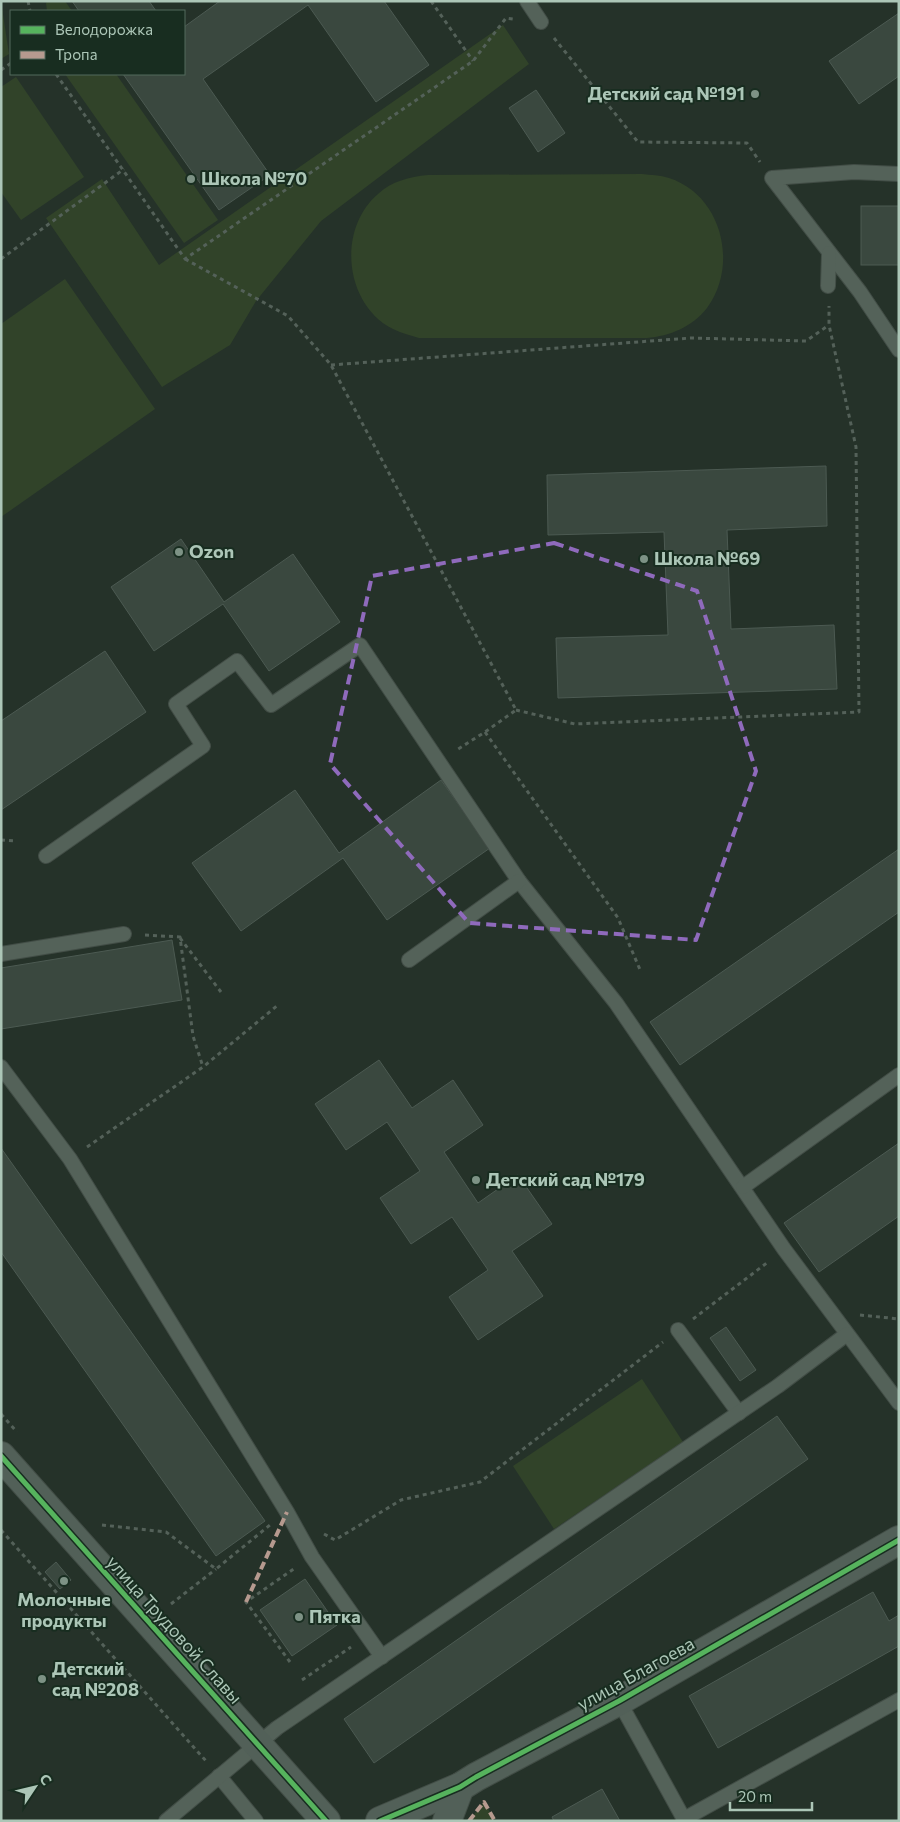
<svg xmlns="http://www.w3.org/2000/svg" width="900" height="1822" font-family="Commissioner,sans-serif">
  <rect width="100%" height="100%" fill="#253229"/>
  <g fill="#314329">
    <polygon points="1,1 9,54 1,59"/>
    <polygon points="48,1 65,1 72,11 47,11 46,3"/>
    <polygon points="503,25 529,64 321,221 256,301 230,345 162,387 46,218 102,179 159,265"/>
    <polygon points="65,74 116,74 218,220 184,243"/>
    <polygon points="16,77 84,177 21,220 1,192 1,87"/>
    <path d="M642,174C651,175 660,175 669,178C722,195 739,265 707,308C692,327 670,336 647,338H419C410,335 401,333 393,329C344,304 337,229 378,194C392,181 409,177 428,175Z"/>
    <polygon points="65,279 155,409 1,517 1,324"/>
    <polygon points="642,1379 683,1442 554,1529 513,1466"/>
    <polygon points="484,1802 495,1821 469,1821"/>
  </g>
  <g fill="#3a483f" stroke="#4c5a52">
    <polygon points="72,1 149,1 156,11 79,11"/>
    <polygon points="220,1 384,1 429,65 376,102 308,5 203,79 270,175 219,210 123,74 184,74 184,27"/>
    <polygon points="899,13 899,76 859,104 829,61"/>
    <polygon points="536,90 565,133 538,152 509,108"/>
    <rect x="861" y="206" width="38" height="59"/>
    <polygon points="826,466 827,526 727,530 731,629 834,625 837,689 558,698 556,638 668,635 664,532 548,535 547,475"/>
    <polygon points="181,539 224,602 293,554 340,622 269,671 223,604 154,651 111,587"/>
    <polygon points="105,651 146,712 1,810 1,721"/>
    <polygon points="441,780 490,848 387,920 343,858 241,931 192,863 295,790 339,853"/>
    <polygon points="899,849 899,912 680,1065 650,1022"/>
    <polygon points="172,940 182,1000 1,1029 1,968"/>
    <polygon points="379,1060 412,1108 453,1080 483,1125 444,1152 478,1203 518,1175 552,1224 512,1251 543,1296 478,1340 449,1297 488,1270 452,1217 411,1244 380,1198 420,1171 387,1122 346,1150 315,1104"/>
    <polygon points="899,1143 899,1216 819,1272 784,1223"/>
    <polygon points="1,1148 265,1521 216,1556 1,1252"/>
    <polygon points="726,1327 756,1370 740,1381 710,1338"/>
    <polygon points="777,1416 808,1459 374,1763 344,1719"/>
    <polygon points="56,1562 71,1580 60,1589 45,1572"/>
    <polygon points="305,1579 337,1625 292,1656 260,1610"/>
    <polygon points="873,1592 889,1621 899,1615 899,1646 718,1748 689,1696"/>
    <polygon points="602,1789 620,1821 554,1821 552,1817"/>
  </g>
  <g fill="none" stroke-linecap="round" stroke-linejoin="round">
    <defs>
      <g id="lane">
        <polyline points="527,1 541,22"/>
        <polyline points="899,174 854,172 772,178 860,292 899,350"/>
        <polyline points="828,286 829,253"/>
        <polyline points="46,856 203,746 176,704 237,661 271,705 360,645 519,881 616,1003 784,1249 899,1403"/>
        <polyline points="1,954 124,934"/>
        <polyline points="409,960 519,881"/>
        <polyline points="1,1067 70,1159 287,1512 312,1557 382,1657"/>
        <polyline points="743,1187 899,1075"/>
        <polyline points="678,1330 739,1413"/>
        <polyline points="619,1701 685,1821"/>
        <polyline points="219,1776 256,1821"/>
        <polyline points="684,1819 899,1700"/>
        <polyline points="166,1821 277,1728 778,1386 847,1334"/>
      </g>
      <g id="secondary">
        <polyline points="1,1456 326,1821"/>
        <polyline points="380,1821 460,1787 476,1777 619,1701 899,1540"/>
        <polyline points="447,1821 460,1787"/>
      </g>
    </defs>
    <use href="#lane" stroke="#424d46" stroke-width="16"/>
    <use href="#secondary" stroke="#424d46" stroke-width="30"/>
    <g stroke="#546159" stroke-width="3" stroke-dasharray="4 4" stroke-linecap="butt">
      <polyline points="28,1 30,11"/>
      <polyline points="431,1 473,61"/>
      <polyline points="554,38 638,142 747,143 760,162"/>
      <polyline points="1,70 11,63"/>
      <polyline points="56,74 185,259 473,61 506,18 513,19"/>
      <polyline points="1,259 124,169"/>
      <polyline points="185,259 288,316 331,365 516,710 485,732 455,751"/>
      <polyline points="331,365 691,338 806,341 829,325"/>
      <polyline points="516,710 575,724 859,712 856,447 829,325 829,306"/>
      <polyline points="485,732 618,918 641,972"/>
      <polyline points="1,840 16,841"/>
      <polyline points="145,935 180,937 193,1036 203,1067"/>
      <polyline points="180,938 221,992"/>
      <polyline points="87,1147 203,1067 278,1005"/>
      <polyline points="860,1315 899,1319"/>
      <polyline points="693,1319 768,1262"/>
      <polyline points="1,1414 17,1432"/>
      <polyline points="102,1525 166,1532 216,1569 270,1525"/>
      <polyline points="1,1530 206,1761"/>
      <polyline points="324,1534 335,1540 401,1500 480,1482 663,1342"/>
      <polyline points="171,1604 216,1569"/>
      <polyline points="290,1662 246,1602 295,1568"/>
      <polyline points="302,1680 351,1647"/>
    </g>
    <use href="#lane" stroke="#546259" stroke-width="14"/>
    <use href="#secondary" stroke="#526058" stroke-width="28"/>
    <g stroke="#b69a8f" stroke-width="4" stroke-dasharray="8 4" stroke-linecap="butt">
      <polyline points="246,1602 287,1512"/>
      <polyline points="469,1821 484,1802 495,1821"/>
    </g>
    <defs>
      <g id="cycleway">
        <polyline points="1,1456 326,1821"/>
        <polyline points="380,1821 460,1787 476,1777 619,1701 899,1540"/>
      </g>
    </defs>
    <use href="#cycleway" stroke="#182d20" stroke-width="8"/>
    <use href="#cycleway" stroke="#56b35d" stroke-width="5"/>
  </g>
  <path fill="none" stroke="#8f6abc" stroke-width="4" stroke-dasharray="10 6" stroke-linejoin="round" d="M554,543L697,591L756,771L696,940L469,923L330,764L372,576Z"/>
  <g fill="#7d9285" stroke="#182d20" stroke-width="2">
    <circle cx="755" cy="94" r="5"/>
    <circle cx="191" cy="179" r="5"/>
    <circle cx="179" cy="552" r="5"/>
    <circle cx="644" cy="559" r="5"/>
    <circle cx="476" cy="1180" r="5"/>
    <circle cx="64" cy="1581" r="5"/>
    <circle cx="299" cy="1617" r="5"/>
    <circle cx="42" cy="1679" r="5"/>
  </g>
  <g text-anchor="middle" stroke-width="4" stroke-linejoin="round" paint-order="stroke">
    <g font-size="18" font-weight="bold" fill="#acc6b7" stroke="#182d20" text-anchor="start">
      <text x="745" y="100" text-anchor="end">Детский сад №191</text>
      <text x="201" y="185">Школа №70</text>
      <text x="189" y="558">Ozon</text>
      <text x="654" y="565">Школа №69</text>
      <text x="486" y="1186">Детский сад №179</text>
      <text x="64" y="1606" text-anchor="middle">Молочные<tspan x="64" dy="21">продукты</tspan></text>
      <text x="309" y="1623">Пятка</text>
      <text x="52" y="1675">Детский<tspan x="52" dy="21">сад №208</tspan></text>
    </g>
    <g font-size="18" fill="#acc6b7" stroke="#182d20">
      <text transform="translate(174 1630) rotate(48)" y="6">улица Трудовой Славы</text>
      <text transform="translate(636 1674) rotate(-29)" y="6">улица Благоева</text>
    </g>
  </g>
  <rect width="900" height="1822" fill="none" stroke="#acc6b7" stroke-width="5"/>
  <rect x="10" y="10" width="175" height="65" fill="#182d20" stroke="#536a5c"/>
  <rect x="20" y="26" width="25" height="8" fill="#56b35d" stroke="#536a5c"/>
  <text x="55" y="35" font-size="15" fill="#acc6b7">Велодорожка</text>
  <rect x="20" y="51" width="25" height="8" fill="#b69a8f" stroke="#536a5c"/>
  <text x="55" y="60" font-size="15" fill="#acc6b7">Тропа</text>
  <g transform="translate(35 1787) rotate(55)" stroke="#182d20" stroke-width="4" paint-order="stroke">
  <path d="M0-4L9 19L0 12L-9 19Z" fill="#acc6b7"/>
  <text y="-8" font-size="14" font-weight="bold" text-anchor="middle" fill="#acc6b7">С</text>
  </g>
  <path d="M730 1802v8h82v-8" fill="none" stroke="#acc6b7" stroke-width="2.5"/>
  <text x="738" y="1802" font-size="15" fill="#acc6b7" stroke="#182d20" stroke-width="4" paint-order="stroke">20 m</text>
</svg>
